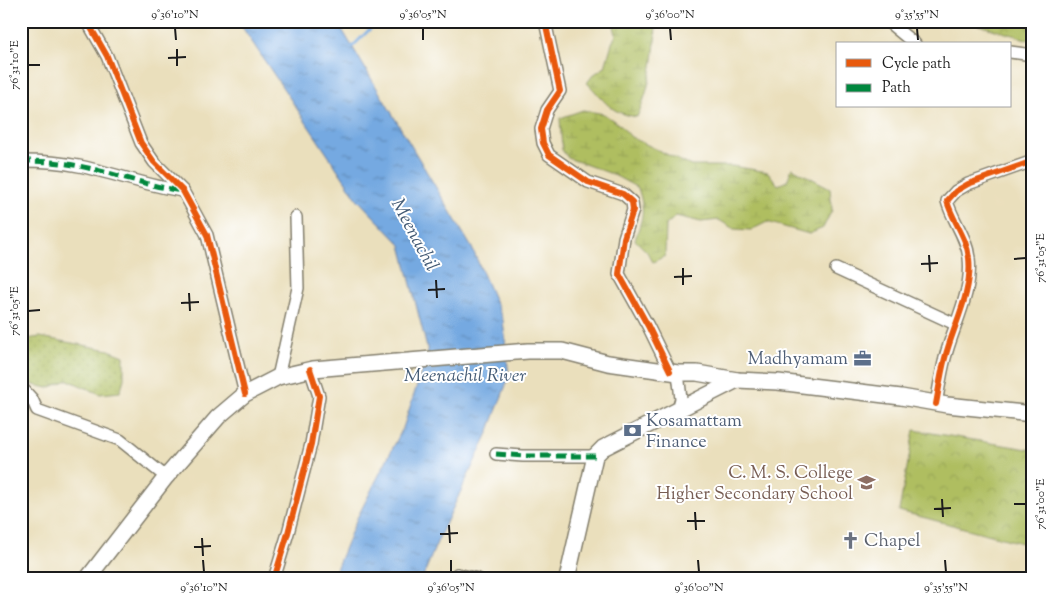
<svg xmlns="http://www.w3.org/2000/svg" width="1054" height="600" font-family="'Sorts Mill Goudy',serif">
  <defs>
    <pattern id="grass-dots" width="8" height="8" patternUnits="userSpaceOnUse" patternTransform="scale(1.25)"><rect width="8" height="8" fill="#afbe61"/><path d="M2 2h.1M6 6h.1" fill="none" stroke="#96a354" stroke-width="1.8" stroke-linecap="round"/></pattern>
    <pattern id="wetland-marsh" width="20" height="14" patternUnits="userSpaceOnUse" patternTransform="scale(1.25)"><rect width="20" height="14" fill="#afbe61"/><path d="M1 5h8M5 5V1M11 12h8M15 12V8" fill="none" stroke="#96a354"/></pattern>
    <pattern id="park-crowns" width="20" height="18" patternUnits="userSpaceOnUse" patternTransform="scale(1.25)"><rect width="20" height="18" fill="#afbe61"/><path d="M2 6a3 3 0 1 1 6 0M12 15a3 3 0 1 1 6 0" fill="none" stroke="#96a354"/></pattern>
    <pattern id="water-ripples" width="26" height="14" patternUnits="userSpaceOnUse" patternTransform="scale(1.25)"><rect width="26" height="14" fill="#75a9e1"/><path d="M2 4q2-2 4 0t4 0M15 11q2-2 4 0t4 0" fill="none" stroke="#5f89b6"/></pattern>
  </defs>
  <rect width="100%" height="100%" fill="#fff"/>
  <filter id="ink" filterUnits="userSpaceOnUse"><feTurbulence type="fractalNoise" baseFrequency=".02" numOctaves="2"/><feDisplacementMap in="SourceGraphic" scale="10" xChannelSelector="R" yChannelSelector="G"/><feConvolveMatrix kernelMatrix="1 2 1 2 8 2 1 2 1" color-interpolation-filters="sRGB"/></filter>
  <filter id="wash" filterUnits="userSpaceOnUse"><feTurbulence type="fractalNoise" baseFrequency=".0096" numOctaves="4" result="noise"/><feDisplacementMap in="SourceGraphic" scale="20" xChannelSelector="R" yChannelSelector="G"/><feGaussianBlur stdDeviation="1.12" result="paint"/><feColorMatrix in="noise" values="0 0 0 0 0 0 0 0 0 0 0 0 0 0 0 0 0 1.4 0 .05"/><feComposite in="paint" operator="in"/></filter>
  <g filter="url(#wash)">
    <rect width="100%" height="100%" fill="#eadfbc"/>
    <polygon fill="url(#grass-dots)" stroke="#666d3e" points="40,337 109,350 124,356 124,379 120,392 100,394 68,380 48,388 21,382 21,340"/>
    <g fill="url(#wetland-marsh)" stroke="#666d3e">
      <path d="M613,21L656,22C655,55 651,86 637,117C607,112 607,102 587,83L593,75L605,67L612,43L616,35Z"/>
      <path d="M583,110L604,114L621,126L631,137L691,166H732L768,172L778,185L787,181L792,168L830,188L832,210L823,228L809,234L767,222L751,230L734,229L719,220L701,222L676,216L666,225L665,256L653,262L647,252L635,240C642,218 646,212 638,188L612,174L568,158L562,150L560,118Z"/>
    </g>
    <g fill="url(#park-crowns)" stroke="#666d3e">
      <polygon points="965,21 1033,21 1033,41"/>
      <polygon points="914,430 1033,450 1033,546 899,511"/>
    </g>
    <polygon fill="url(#water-ripples)" stroke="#48627e" points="238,21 337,21 472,248 503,320 509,377 488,433 438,540 422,579 332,579 357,518 403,428 428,352 401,245 358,200"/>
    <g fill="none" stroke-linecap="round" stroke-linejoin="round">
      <polyline stroke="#75a9e1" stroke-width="3" points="352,47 372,27 371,21"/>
    </g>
  </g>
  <g filter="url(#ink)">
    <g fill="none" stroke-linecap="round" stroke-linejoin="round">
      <defs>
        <g id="minor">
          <polyline points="87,21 107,56 141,143 154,162 183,191 207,235 245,394"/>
          <polyline points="545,21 560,91 547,110 541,129 543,143 549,155 588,182 623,194 632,202 633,210 624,238 619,274 648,326 670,371"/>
          <polyline points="887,21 915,44"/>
          <polyline points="1010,52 1033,55"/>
          <path d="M21,161C40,161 60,162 79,166C114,173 147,186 183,191"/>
          <polyline points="836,269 955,324"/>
          <polyline points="278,377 298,288 296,217"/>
          <polyline points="21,387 32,399 37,410 120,440 166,477"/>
          <path d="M936,404C939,388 941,373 945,358C953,326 973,292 969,258C967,237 952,220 947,201L956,191L968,184L1033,161"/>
          <polyline points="677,412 681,399 678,373"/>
          <polyline points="496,454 523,456 595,456"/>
          <polyline points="457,574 478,579"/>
          <polyline points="274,579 288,533 311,444 319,396 310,369"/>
        </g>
        <g id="major">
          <polyline points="87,579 166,477 218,417 245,394 278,377 313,369 528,351 562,351 608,363 678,373 697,373 737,380 778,382 901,397 947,405 1033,414"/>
          <polyline points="567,579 595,456 603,448 737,380"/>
        </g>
      </defs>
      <use href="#minor" stroke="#837e6c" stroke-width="14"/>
      <use href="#major" stroke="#837e6c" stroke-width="18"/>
      <use href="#minor" stroke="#fff" stroke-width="11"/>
      <use href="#major" stroke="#fff" stroke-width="15"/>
      <g stroke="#00873e" stroke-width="5" stroke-dasharray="10 5" stroke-linecap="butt">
        <path d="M21,161C40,161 60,162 79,166C114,173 147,186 183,191"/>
        <polyline points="496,454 523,456 595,456"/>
        <polyline points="457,574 478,579"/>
      </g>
      <defs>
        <g id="cycleway">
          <polyline points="87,21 107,56 141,143 154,162 183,191 207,235 245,394"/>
          <polyline points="545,21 560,91 547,110 541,129 543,143 549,155 588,182 623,194 632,202 633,210 624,238 619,274 648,326 670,371"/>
          <path d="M936,404C939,388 941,373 945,358C953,326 973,292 969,258C967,237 952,220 947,201L956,191L968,184L1033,161"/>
          <polyline points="274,579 288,533 311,444 319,396 310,369"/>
        </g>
      </defs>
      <use href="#cycleway" stroke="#fff" stroke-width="9"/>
      <use href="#cycleway" stroke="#e8590c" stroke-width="6"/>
    </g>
  </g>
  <path fill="none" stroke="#1c1c1c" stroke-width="2" d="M175,28L176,40M423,28V40M670,28L671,40M917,28L918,40M177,49V66M168,58L186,57M28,65H40M929,255L930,272M1014,259L1026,258M921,264L938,263M683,268V285M674,277L692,276M436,280L437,298M428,290L445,289M189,293L190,311M181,303L199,302M28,311L40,310M942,499L943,517M1014,504H1026M934,509L951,508M695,512L696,530M687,521H705M449,525L450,543M440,534L458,533M202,538L203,556M194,547L211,546M203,560L204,572M451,560V572M698,560L699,572M945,560L946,572"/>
  <defs>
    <symbol id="office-bare" viewBox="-9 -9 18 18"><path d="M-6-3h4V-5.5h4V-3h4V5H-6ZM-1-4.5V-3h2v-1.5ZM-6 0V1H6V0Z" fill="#5c6f8a" stroke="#fff" stroke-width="2.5" paint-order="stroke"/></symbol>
    <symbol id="bank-bare" viewBox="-9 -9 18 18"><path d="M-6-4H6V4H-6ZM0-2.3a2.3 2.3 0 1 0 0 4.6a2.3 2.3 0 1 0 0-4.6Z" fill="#5c6f8a" stroke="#fff" stroke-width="2.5" paint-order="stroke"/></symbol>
    <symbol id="school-bare" viewBox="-9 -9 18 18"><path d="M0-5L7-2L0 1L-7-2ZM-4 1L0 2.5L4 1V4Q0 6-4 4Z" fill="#8d6e63" stroke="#fff" stroke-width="2.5" paint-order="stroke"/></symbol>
    <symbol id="church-bare" viewBox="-9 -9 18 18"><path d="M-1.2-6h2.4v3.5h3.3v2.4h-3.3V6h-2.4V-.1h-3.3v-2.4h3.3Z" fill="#6b7280" stroke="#fff" stroke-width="2.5" paint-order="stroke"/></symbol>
  </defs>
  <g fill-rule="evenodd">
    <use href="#office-bare" x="850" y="346" width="25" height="25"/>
    <use href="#bank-bare" x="620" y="418" width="25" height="25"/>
    <use href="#school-bare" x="854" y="470" width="25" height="25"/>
    <use href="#church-bare" x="838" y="528" width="25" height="25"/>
  </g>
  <g text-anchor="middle" stroke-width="4" stroke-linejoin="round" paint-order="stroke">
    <g font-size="18" fill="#4e5e75" stroke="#fff" text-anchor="end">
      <text x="848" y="364">Madhyamam</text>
      <text x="646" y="426" text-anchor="start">Kosamattam<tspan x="646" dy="21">Finance</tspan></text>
    </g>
    <g font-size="18" fill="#785e54" stroke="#fff" text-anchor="end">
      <text x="853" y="478">C. M. S. College<tspan x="853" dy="21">Higher Secondary School</tspan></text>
    </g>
    <g font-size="18" fill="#5b616d" stroke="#fff" text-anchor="start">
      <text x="864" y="546">Chapel</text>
    </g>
    <g font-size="19" font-style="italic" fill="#445b75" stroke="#fff">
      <text transform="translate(416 234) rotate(62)" y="7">Meenachil</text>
      <text x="465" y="381">Meenachil River</text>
    </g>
  </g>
  <rect width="1054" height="600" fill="none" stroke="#fff" stroke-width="55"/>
  <rect x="836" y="42" width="175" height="65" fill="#ffffff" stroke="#a4a4a4"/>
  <rect x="846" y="59" width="25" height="8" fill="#e8590c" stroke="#a4a4a4"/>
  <text x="882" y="68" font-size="15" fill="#1c1c1c">Cycle path</text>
  <rect x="846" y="84" width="25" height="8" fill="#00873e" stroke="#a4a4a4"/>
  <text x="882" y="92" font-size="15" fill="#1c1c1c">Path</text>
  <rect x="28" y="28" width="998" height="544" fill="none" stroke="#1c1c1c" stroke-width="2"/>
  <g font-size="12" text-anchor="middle" fill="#1c1c1c">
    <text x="175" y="18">9°36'10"N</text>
    <text x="423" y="18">9°36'05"N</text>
    <text x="670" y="18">9°36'00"N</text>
    <text x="917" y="18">9°35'55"N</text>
    <text transform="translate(14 65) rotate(-90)" y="4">76°31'10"E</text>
    <text transform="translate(1040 258) rotate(-90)" y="4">76°31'05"E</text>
    <text transform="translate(14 311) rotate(-90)" y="4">76°31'05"E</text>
    <text transform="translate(1040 504) rotate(-90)" y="4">76°31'00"E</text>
    <text x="204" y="591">9°36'10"N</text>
    <text x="451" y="591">9°36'05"N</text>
    <text x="699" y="591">9°36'00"N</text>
    <text x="946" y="591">9°35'55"N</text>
  </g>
</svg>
